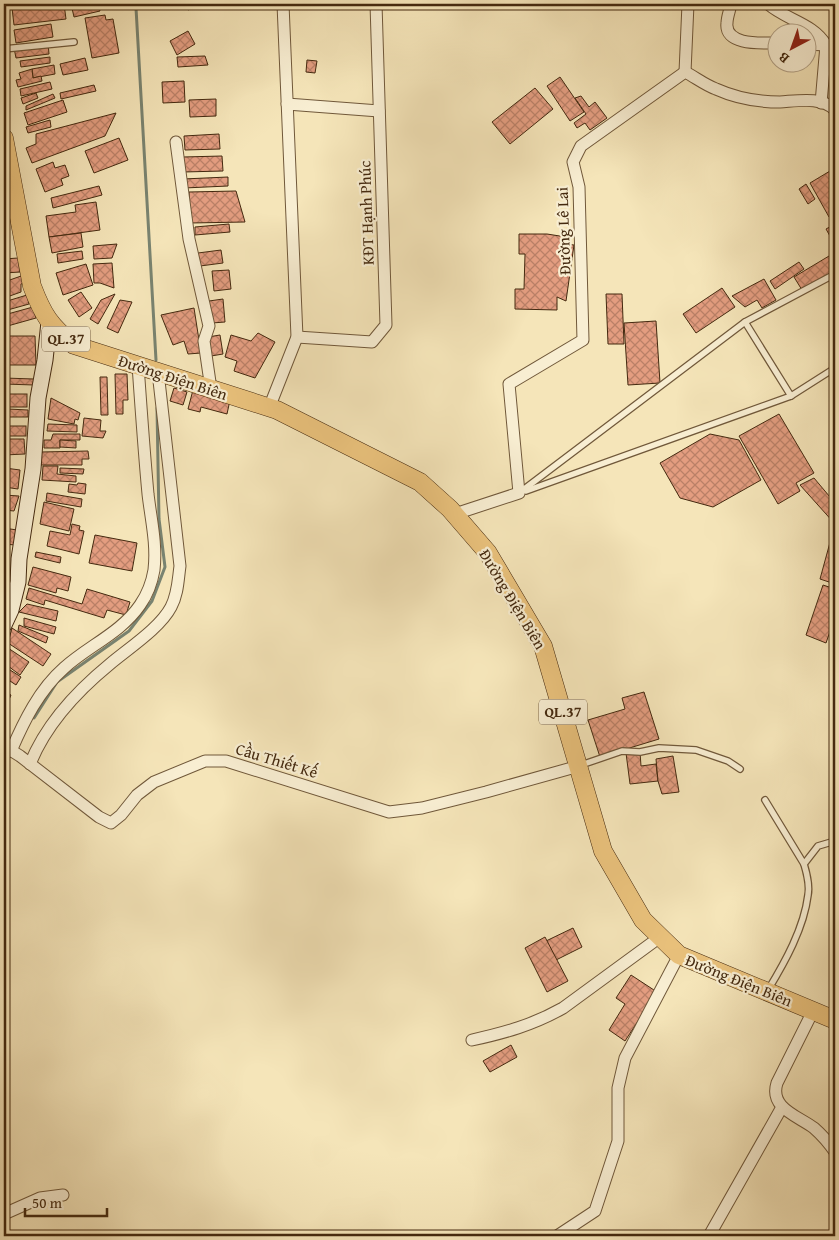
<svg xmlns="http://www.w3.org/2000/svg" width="839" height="1240" font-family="'Gentium Book Plus',serif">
  <defs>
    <pattern id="building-cross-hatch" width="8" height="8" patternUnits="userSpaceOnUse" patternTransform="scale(1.25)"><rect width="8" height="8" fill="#e39d80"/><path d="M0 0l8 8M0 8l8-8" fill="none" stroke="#ba8067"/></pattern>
  </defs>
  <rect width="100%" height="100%" fill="#f5e5b9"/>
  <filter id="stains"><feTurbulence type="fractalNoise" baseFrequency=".004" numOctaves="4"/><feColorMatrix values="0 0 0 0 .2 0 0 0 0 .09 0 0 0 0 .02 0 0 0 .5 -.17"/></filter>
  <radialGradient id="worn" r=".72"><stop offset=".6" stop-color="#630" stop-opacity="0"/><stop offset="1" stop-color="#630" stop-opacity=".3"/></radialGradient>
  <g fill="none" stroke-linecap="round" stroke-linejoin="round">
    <g stroke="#798370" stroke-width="3">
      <polyline points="134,4 136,8 156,360"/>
      <polyline points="34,718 57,682 129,631 152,601 165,567 159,519 157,408"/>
    </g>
  </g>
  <g fill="url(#building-cross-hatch)" stroke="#44290f">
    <polygon points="51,4 64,4 66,19 14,25 12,8"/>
    <polygon points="71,4 98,4 100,11 74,17"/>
    <polygon points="186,4 201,4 188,10"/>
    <polygon points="105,15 106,20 113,19 119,53 92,58 85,18"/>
    <polygon points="51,24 53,37 16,43 14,30"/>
    <polygon points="188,31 195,44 177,55 170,41"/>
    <polygon points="48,43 49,54 16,58 14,48"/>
    <polygon points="205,56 208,65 178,67 177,57"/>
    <polygon points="50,57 50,63 21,67 20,61"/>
    <polygon points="85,58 88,70 63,75 60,64"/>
    <polygon points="307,60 317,61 315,73 306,72"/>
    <polygon points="54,65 55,74 33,78 32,69"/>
    <polygon points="32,69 33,78 41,76 42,81 18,87 16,80 21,79 19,73"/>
    <polygon points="560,77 584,112 570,121 547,86"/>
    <polygon points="184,81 185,102 163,103 162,82"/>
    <polygon points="50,82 52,89 21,96 20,89"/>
    <polygon points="94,85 96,91 61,99 60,93"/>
    <polygon points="535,88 553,109 510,144 492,122"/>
    <polygon points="36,93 38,98 23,104 21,98"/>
    <polygon points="53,94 55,98 26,110 26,106"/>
    <polygon points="581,96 589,107 595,102 607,118 590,130 585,123 577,128 574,123 586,114 575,98"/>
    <polygon points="216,99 216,116 190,117 189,100"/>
    <polygon points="63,100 67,112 28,125 24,113"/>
    <polygon points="116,113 105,136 32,163 26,148 36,144 36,134"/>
    <polygon points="50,120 51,127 28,133 26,127"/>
    <polygon points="219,134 220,149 185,150 184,136"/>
    <polygon points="119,138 128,160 94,173 85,151"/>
    <polygon points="222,156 223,171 183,172 183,157"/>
    <polygon points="53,162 55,168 65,165 69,176 61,179 63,185 45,192 36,169"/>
    <polygon points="830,171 835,180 835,213 829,217 810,183"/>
    <polygon points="228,177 228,186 184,188 183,179"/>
    <polygon points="806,184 815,199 808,204 799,189"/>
    <polygon points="99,186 102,195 53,208 51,198"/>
    <polygon points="236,191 245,222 190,223 189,192"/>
    <polygon points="4,193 11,220 4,222"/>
    <polygon points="96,202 100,230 49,237 46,216 76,212 75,205"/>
    <polygon points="229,224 230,232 195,235 195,227"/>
    <polygon points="835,224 835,245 826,229"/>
    <polygon points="81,233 83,247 52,253 49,237"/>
    <polygon points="519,234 547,234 566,237 565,244 574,245 566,301 557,297 557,310 515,309 515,289 524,289 525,254 519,254"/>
    <polygon points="117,244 112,258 94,259 93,246"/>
    <polygon points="221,250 223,263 200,266 198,253"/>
    <polygon points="82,251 83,259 58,263 57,254"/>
    <polygon points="829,256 835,266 835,270 802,290 794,277"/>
    <polygon points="18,258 20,272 4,273 4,259"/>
    <polygon points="799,262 804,269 775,289 770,281"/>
    <polygon points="112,263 114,288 100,283 94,283 93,264"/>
    <polygon points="86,264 93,285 63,295 56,273"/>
    <polygon points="229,270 231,289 214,291 212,271"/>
    <polygon points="24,275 27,282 21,284 21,292 4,298 4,282"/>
    <polygon points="764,279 776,300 762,308 757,300 745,307 732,296"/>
    <polygon points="722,288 735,307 696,333 683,314"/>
    <polygon points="81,292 92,308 79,317 68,300"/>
    <polygon points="115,294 98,324 90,319 101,300"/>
    <polygon points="606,294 622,294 624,344 608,344"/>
    <polygon points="27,295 29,304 4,311 4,302"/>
    <polygon points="223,299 225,322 212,323 209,301"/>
    <polygon points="120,300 132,302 118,333 107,328"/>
    <polygon points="33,307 36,318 4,327 4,315"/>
    <polygon points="194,308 201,353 188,354 184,341 173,345 161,315"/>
    <polygon points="656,321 660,383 628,385 624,323"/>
    <polygon points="258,333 275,342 255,378 234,371 237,361 225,357 231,335 251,341"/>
    <polygon points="220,335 223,354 211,356 208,337"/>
    <polygon points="4,336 35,336 36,365 4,365"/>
    <polygon points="115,374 127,374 128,400 123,400 123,414 116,414"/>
    <polygon points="100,377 107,377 108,415 101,415"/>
    <polygon points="4,378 34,379 34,385 4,384"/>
    <polygon points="174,388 187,392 183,405 170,401"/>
    <polygon points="193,390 230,400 227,414 201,407 200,412 188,409"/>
    <rect x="4" y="394" width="23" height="13"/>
    <polygon points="51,398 80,413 78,420 75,419 74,424 48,419"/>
    <polygon points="8,409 28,410 28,417 8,417"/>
    <polygon points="779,414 814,473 796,483 800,491 778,504 739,436"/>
    <polygon points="84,418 101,420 100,431 106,431 103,438 82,436"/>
    <polygon points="48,424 77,425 77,432 47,431"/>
    <rect x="4" y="426" width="22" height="10"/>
    <polygon points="53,434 80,434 80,440 60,440 60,448 44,448 44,440 51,440"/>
    <polygon points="710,434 739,440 761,480 713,507 680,498 660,463"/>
    <polygon points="4,439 24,439 25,454 4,455"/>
    <polygon points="60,440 76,441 76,448 60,447"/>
    <polygon points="88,451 89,459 82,459 82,465 41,465 41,452"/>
    <polygon points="43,466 58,466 57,474 76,476 76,482 42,480"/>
    <polygon points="5,468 20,470 18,489 4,487"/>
    <polygon points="60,468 84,469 83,474 60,473"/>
    <polygon points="814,478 835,503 835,524 800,485"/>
    <polygon points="78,483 86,484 85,494 68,492 69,484 77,485"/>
    <polygon points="47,493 82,499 81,507 46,501"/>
    <polygon points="4,495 19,496 14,511 4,510"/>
    <polygon points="44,502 74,509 69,531 40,524"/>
    <polygon points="72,524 80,526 79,530 84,531 79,554 47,546 50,531 70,535"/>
    <polygon points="4,528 17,530 15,545 4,544"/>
    <polygon points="95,535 137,543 132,571 89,563"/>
    <polygon points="832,535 835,536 835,584 820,579"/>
    <polygon points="36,552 61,557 60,563 35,557"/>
    <polygon points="4,565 7,566 7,574 4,574"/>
    <polygon points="33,567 71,577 68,591 57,588 56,593 28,585"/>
    <polygon points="823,585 835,589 835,617 826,643 806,635"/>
    <polygon points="29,588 82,604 87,589 130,602 126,615 107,610 104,618 45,600 44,605 26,599"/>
    <polygon points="27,604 58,611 56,621 19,612"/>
    <polygon points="24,618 56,627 54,634 24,626"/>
    <polygon points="19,625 48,637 46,643 18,631"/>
    <polygon points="12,628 51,654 43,666 8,643"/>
    <polygon points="5,646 29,662 20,675 4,663 4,648"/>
    <polygon points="4,666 21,677 16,685 4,677"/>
    <polygon points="4,692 11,695 4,711"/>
    <polygon points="644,692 659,739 600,757 588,720 625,709 622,698"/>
    <polygon points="640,752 641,766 656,764 658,781 630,784 626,753"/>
    <polygon points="673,756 679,792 662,794 658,781 656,759"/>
    <polygon points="573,928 582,947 556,960 546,941"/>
    <polygon points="545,937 568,981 547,992 525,948"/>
    <polygon points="631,975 657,992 625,1041 609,1030 625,1004 616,998"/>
    <polygon points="511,1045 517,1057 490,1072 483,1061"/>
  </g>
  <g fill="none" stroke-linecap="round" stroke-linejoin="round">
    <defs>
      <g id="lane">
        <polyline points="4,49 74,42"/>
        <polyline points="745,322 791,396"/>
        <polyline points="526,491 791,396 835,368"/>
        <polyline points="519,493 745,322 835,274"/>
        <polyline points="581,765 622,751 640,752 659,748 696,750 728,761 740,769"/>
        <polyline points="765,800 804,864"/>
        <path d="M768,990C785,962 804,928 808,895C810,885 807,874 804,864L818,846L835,841"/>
      </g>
      <g id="street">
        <path d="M731,4C730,10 727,17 727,23C724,46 763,43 776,43"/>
        <path d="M768,4C786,20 813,23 826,45"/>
        <polyline points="806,44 826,45 821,103"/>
        <polyline points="685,72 688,4"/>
        <polyline points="287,104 379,111"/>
        <polyline points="176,142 189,239 209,326 204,341 211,389"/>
        <polyline points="297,337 372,342 386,325 376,4"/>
        <polyline points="269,408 297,337 283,4"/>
        <path d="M455,514L519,493L509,384L583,340L579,187L573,162L581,146L685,72C695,77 705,85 716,89C736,98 758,102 780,102C797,101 822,96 835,110"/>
        <polyline points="4,746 20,756 99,817 111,823 121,815 137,795 154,782 205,761 226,761 389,812 422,808 486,792 579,766"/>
        <path d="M11,751C24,721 39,690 64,668C88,646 121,633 140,605C147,595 152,582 154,570C157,544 151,520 148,494C144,451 141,408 138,365"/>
        <path d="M30,764C46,724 77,691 110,664C129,648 160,628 171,607C178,594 178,580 180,566L158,372"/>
        <path d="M813,1011L777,1083C769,1108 798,1116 814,1128C822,1135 829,1143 835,1152"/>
        <path d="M472,1040C504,1033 533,1025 563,1008L660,937"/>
        <polyline points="4,1214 40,1198 63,1195"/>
        <polyline points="557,1236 595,1211 618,1141 618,1088 625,1058 679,955"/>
        <polyline points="709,1236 782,1107"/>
      </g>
      <polyline id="secondary" points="4,625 11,610 18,582 19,559 33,469 38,398 45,360 49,322"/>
      <path id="primary" d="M4,138L32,286C43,315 50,326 74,345L277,410L420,482L450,509L488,553L543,646L603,851L643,920L679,955L835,1020"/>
    </defs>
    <use href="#lane" stroke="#70583a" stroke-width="8"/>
    <use href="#street" stroke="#70583a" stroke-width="13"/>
    <use href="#secondary" stroke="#44290f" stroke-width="17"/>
    <use href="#primary" stroke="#44290f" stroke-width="19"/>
    <use href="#lane" stroke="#f8eed2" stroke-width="5.5"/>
    <use href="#street" stroke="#f8eed2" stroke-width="11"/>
    <use href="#secondary" stroke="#f8eed2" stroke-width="15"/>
    <use href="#primary" stroke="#eac27c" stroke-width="18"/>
  </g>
  <g text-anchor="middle" stroke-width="4.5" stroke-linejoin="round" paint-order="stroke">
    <g fill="#f8eed2" stroke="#7a644a" stroke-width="1">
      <rect x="42" y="326.5" width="48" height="25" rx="4"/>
      <rect x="539" y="699.5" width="48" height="25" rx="4"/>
    </g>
    <g font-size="15" font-weight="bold" fill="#44290f">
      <text x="66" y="344">QL.37</text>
      <text x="563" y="717">QL.37</text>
    </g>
    <g font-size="16" fill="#44290f" stroke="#f8eed2">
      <text transform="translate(366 213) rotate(-92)" y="6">KĐT Hạnh Phúc</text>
      <text transform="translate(563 231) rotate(-92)" y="6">Đường Lê Lai</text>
      <text transform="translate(173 377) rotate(18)" y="6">Đường Điện Biên</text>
      <text transform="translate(513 599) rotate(59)" y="6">Đường Điện Biên</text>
      <text transform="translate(277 760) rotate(17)" y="6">Cầu Thiết Kế</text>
      <text transform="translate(739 980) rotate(22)" y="6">Đường Điện Biên</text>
    </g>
  </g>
  <rect width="839" height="1240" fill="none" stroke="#f5e5b9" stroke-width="20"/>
  <rect x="5" y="5" width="829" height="1230" fill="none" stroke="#44290f" stroke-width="2.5"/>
  <rect x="10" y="10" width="819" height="1220" fill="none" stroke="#44290f"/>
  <g transform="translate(792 48) rotate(221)"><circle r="24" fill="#f8eed2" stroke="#b09f84"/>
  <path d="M0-4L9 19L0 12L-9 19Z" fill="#8f2418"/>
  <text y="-8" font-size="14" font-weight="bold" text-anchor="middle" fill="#44290f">B</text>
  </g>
  <path d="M25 1208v8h82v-8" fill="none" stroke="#44290f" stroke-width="2.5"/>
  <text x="32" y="1208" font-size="15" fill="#44290f" stroke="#f8eed2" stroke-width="4" paint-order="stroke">50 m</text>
  <rect width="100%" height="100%" filter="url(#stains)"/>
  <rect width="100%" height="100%" fill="url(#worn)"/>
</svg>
